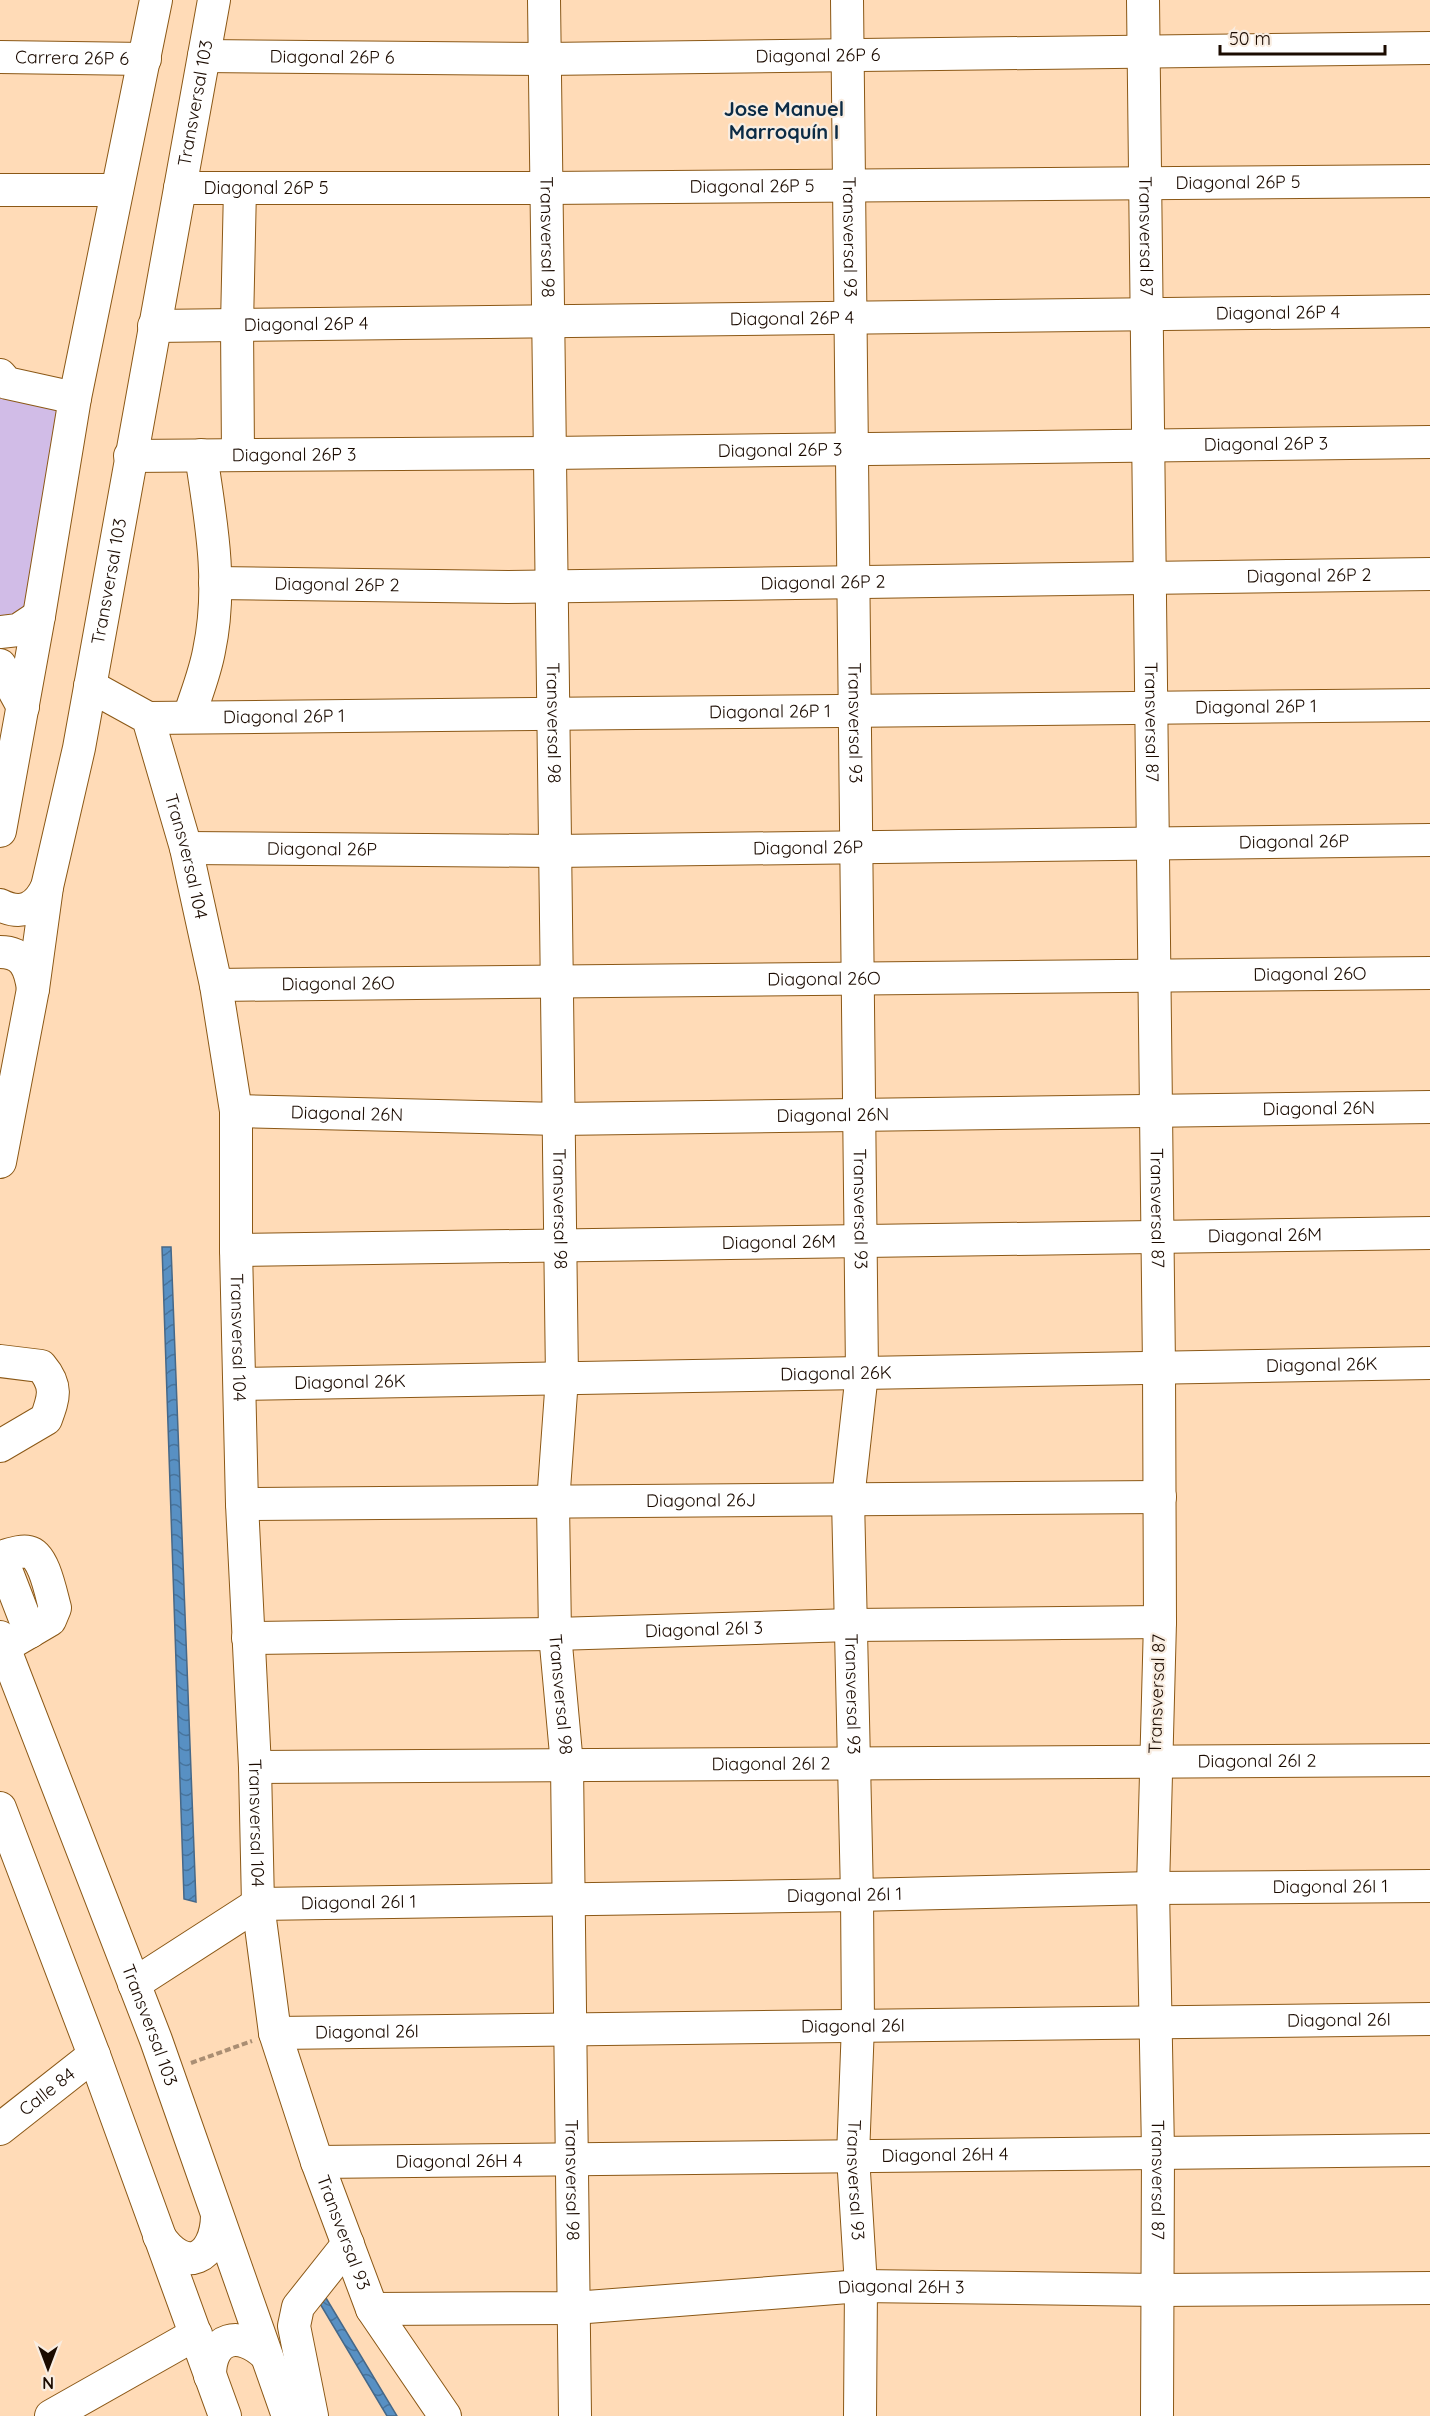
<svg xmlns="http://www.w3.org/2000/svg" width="1430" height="2416" font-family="Quicksand,sans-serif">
  <defs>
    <pattern id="water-waves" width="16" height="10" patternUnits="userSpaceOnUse" patternTransform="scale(1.5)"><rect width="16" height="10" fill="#5890c3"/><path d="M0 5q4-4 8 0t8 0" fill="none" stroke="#48749c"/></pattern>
  </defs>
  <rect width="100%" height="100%" fill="#ffdbb7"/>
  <polygon fill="#d1bce7" points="0,380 70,400 35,612 0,618"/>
  <g fill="url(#water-waves)" stroke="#466888" stroke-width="1.5">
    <polygon points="162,1247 171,1247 196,1902 184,1899"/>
    <polygon points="323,2293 397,2416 387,2416 316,2297"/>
  </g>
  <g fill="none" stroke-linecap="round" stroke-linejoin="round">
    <defs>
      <g id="minor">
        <path id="s1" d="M544,0L562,1378L553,1503L555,1634L567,1765L575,2416"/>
        <path id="s2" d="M847,0L862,1373L848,1499L857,1895L858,2025L853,2156L861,2286L860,2416"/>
        <path id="s3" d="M1143,0L1159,1368L1160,1622L1153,1888L1158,2151L1157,2416"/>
        <path id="s4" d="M204,56L545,59L1430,48"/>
        <path id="s5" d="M0,57L145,59"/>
        <path id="s6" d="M180,188H546L1430,181"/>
        <polyline points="0,190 117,190"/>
        <path id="s7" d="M154,326L1430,311"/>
        <polyline points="0,375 7,383 75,398"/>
        <polyline points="238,455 237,325 240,188"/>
        <path id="s8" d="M130,456L550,453L1430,442"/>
        <path id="s9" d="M215,583L508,587L1430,574"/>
        <polyline points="0,632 18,630 39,616"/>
        <polyline points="0,665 23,707"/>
        <path id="s10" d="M90,686L148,718L186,848L216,985L236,1111V1250L242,1504L255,1767L258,1904L275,2033L317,2162L372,2309L445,2416"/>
        <path d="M189,717C196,695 205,673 209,651C223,585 211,521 201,455"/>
        <path id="s11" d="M148,718L1430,705"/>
        <polyline points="0,831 39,616 75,398 156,0"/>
        <path id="s12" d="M186,848L555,851L1430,840"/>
        <path d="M0,905C22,916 37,908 47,887"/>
        <path d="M0,952C24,952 30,968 33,989"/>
        <path id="s13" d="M216,985L1430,973"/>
        <path id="s14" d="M236,1111L558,1119L1430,1107"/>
        <path id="s15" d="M0,1162L33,989L47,887L79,748L214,0"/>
        <path id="s16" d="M236,1250L1430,1233"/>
        <path d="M0,1361L41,1366C58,1386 54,1397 46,1419L0,1446"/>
        <path id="s17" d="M240,1384L1430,1363"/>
        <path id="s18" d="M242,1504L1160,1497"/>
        <path d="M0,1557C9,1555 20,1550 29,1552C44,1555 51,1594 55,1608L50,1620L4,1647"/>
        <polyline points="1,1557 30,1632"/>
        <path id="s19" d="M0,1637L156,2040L288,2416"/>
        <path id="s20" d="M248,1638L555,1634L851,1625L1160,1622"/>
        <path id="s21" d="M255,1767L1430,1760"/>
        <polyline points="0,1808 94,2055 225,2416"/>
        <path id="s22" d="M134,1984L258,1904L857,1895L1153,1888L1430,1886"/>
        <path id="s23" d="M275,2033L1430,2019"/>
        <path id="s24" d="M0,2129L94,2055"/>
        <path id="s25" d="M317,2162C688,2161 1059,2151 1430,2150"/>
        <path d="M159,2236C185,2275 216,2259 217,2216"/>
        <path id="s26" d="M372,2309L574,2308L861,2286L1157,2290L1430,2288"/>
        <path d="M210,2376C210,2336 240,2330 266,2355"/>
        <polyline points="51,2416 196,2334"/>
        <polyline points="312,2416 294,2326 298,2307 348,2244"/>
      </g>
    </defs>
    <use href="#minor" stroke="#8b5816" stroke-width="34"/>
    <polyline stroke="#aa8e73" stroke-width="4" stroke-dasharray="6 3" stroke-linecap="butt" points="191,2063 252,2041"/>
    <use href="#minor" stroke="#fff" stroke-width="32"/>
  </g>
  <g text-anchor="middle" stroke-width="4.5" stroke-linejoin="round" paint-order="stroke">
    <g font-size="18" fill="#1b0b00" stroke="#f9ede1">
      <text dy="6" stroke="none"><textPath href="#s4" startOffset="614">Diagonal 26P 6</textPath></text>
      <text dy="6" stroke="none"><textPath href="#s4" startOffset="128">Diagonal 26P 6</textPath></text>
      <text dy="6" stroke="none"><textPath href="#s5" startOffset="72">Carrera 26P 6</textPath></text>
      <text dy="6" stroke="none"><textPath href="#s15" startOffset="1077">Transversal 103</textPath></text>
      <text dy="6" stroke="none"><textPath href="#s6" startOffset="1058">Diagonal 26P 5</textPath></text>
      <text dy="6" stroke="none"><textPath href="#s6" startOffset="572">Diagonal 26P 5</textPath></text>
      <text dy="6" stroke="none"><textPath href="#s6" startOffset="86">Diagonal 26P 5</textPath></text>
      <text dy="6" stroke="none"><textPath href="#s1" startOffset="237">Transversal 98</textPath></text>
      <text dy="6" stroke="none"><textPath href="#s3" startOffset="236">Transversal 87</textPath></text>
      <text dy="6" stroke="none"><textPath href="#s2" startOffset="237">Transversal 93</textPath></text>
      <text dy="6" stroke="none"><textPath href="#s7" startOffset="1124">Diagonal 26P 4</textPath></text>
      <text dy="6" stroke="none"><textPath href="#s7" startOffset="638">Diagonal 26P 4</textPath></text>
      <text dy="6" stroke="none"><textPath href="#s7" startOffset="152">Diagonal 26P 4</textPath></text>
      <text dy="6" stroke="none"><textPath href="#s8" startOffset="1136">Diagonal 26P 3</textPath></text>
      <text dy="6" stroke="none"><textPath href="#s8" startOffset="650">Diagonal 26P 3</textPath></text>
      <text dy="6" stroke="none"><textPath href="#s8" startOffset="164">Diagonal 26P 3</textPath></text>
      <text dy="6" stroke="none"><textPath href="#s9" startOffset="1094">Diagonal 26P 2</textPath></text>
      <text dy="6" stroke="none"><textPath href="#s15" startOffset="591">Transversal 103</textPath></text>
      <text dy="6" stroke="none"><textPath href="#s9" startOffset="608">Diagonal 26P 2</textPath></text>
      <text dy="6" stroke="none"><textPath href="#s9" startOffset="122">Diagonal 26P 2</textPath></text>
      <text dy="6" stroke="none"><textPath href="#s11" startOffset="1108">Diagonal 26P 1</textPath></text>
      <text dy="6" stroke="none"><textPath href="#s11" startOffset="622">Diagonal 26P 1</textPath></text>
      <text dy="6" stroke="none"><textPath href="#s11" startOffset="136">Diagonal 26P 1</textPath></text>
      <text dy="6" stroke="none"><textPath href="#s1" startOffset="723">Transversal 98</textPath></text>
      <text dy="6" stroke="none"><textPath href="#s3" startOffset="722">Transversal 87</textPath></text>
      <text dy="6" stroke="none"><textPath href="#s2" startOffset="723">Transversal 93</textPath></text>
      <text dy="6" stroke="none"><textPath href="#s12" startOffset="1108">Diagonal 26P</textPath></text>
      <text dy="6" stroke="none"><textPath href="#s12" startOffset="622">Diagonal 26P</textPath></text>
      <text dy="6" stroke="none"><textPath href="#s12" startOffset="136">Diagonal 26P</textPath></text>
      <text dy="6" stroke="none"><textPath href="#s10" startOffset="210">Transversal 104</textPath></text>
      <text dy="6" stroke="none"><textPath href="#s13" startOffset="1094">Diagonal 26O</textPath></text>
      <text dy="6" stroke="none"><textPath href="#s13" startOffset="608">Diagonal 26O</textPath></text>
      <text dy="6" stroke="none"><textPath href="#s13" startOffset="122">Diagonal 26O</textPath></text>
      <text dy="6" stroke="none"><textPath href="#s14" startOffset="1083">Diagonal 26N</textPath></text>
      <text dy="6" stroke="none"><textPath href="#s14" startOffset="111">Diagonal 26N</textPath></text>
      <text dy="6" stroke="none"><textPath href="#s14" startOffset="597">Diagonal 26N</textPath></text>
      <text dy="6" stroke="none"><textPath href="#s1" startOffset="1209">Transversal 98</textPath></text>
      <text dy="6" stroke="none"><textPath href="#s3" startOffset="1208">Transversal 87</textPath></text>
      <text dy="6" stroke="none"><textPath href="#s2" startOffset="1209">Transversal 93</textPath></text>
      <text dy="6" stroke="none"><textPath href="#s16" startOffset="1029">Diagonal 26M</textPath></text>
      <text dy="6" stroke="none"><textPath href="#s16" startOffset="543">Diagonal 26M</textPath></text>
      <text dy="6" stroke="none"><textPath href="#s10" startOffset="696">Transversal 104</textPath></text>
      <text dy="6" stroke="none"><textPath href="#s17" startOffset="1082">Diagonal 26K</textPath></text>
      <text dy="6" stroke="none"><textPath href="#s17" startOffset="596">Diagonal 26K</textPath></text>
      <text dy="6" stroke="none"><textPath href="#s17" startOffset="110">Diagonal 26K</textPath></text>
      <text dy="6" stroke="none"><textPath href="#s18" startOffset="459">Diagonal 26J</textPath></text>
      <text dy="6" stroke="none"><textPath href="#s20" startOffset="456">Diagonal 26I 3</textPath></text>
      <text dy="6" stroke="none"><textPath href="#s1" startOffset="1695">Transversal 98</textPath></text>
      <text dy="6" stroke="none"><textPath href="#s2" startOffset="1695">Transversal 93</textPath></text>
      <text transform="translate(1157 1694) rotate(-88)" y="6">Transversal 87</text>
      <text dy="6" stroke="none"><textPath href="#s21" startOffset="1002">Diagonal 26I 2</textPath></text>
      <text dy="6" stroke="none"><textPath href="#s21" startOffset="516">Diagonal 26I 2</textPath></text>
      <text dy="6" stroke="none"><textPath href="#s10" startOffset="1182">Transversal 104</textPath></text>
      <text dy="6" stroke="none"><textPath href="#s22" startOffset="1220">Diagonal 26I 1</textPath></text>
      <text dy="6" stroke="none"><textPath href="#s22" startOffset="734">Diagonal 26I 1</textPath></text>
      <text dy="6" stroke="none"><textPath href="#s22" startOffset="248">Diagonal 26I 1</textPath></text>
      <text dy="6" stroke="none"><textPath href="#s23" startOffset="1064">Diagonal 26I</textPath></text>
      <text dy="6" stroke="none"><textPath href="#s19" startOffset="416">Transversal 103</textPath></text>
      <text dy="6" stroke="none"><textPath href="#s23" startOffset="578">Diagonal 26I</textPath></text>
      <text dy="6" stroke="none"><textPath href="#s23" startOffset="92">Diagonal 26I</textPath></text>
      <text dy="6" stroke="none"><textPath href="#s24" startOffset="60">Calle 84</textPath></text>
      <text dy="6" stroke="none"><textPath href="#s25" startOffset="628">Diagonal 26H 4</textPath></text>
      <text dy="6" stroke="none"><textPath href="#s25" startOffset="142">Diagonal 26H 4</textPath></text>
      <text dy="6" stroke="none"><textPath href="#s1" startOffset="2181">Transversal 98</textPath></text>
      <text dy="6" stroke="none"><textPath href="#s2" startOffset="2181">Transversal 93</textPath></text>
      <text dy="6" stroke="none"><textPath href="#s3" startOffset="2180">Transversal 87</textPath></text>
      <text dy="6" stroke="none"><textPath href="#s10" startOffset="1604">Transversal 93</textPath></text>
      <text dy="6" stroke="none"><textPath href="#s26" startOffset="530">Diagonal 26H 3</textPath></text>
    </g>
    <g font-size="20" font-weight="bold" fill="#0c2b45" stroke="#f9ede1">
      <text x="784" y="116">Jose Manuel<tspan x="784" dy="23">Marroquín I</tspan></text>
    </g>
  </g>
  <g transform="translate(48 2368) rotate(180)" stroke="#f9ede1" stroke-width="4.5" paint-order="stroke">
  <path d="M0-4.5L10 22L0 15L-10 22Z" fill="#1b0b00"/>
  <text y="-9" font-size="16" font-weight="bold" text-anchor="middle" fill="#1b0b00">N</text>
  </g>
  <path d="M1220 45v9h165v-9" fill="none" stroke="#1b0b00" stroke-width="3"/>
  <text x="1229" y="45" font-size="18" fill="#1b0b00" stroke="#f9ede1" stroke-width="4.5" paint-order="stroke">50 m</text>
</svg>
